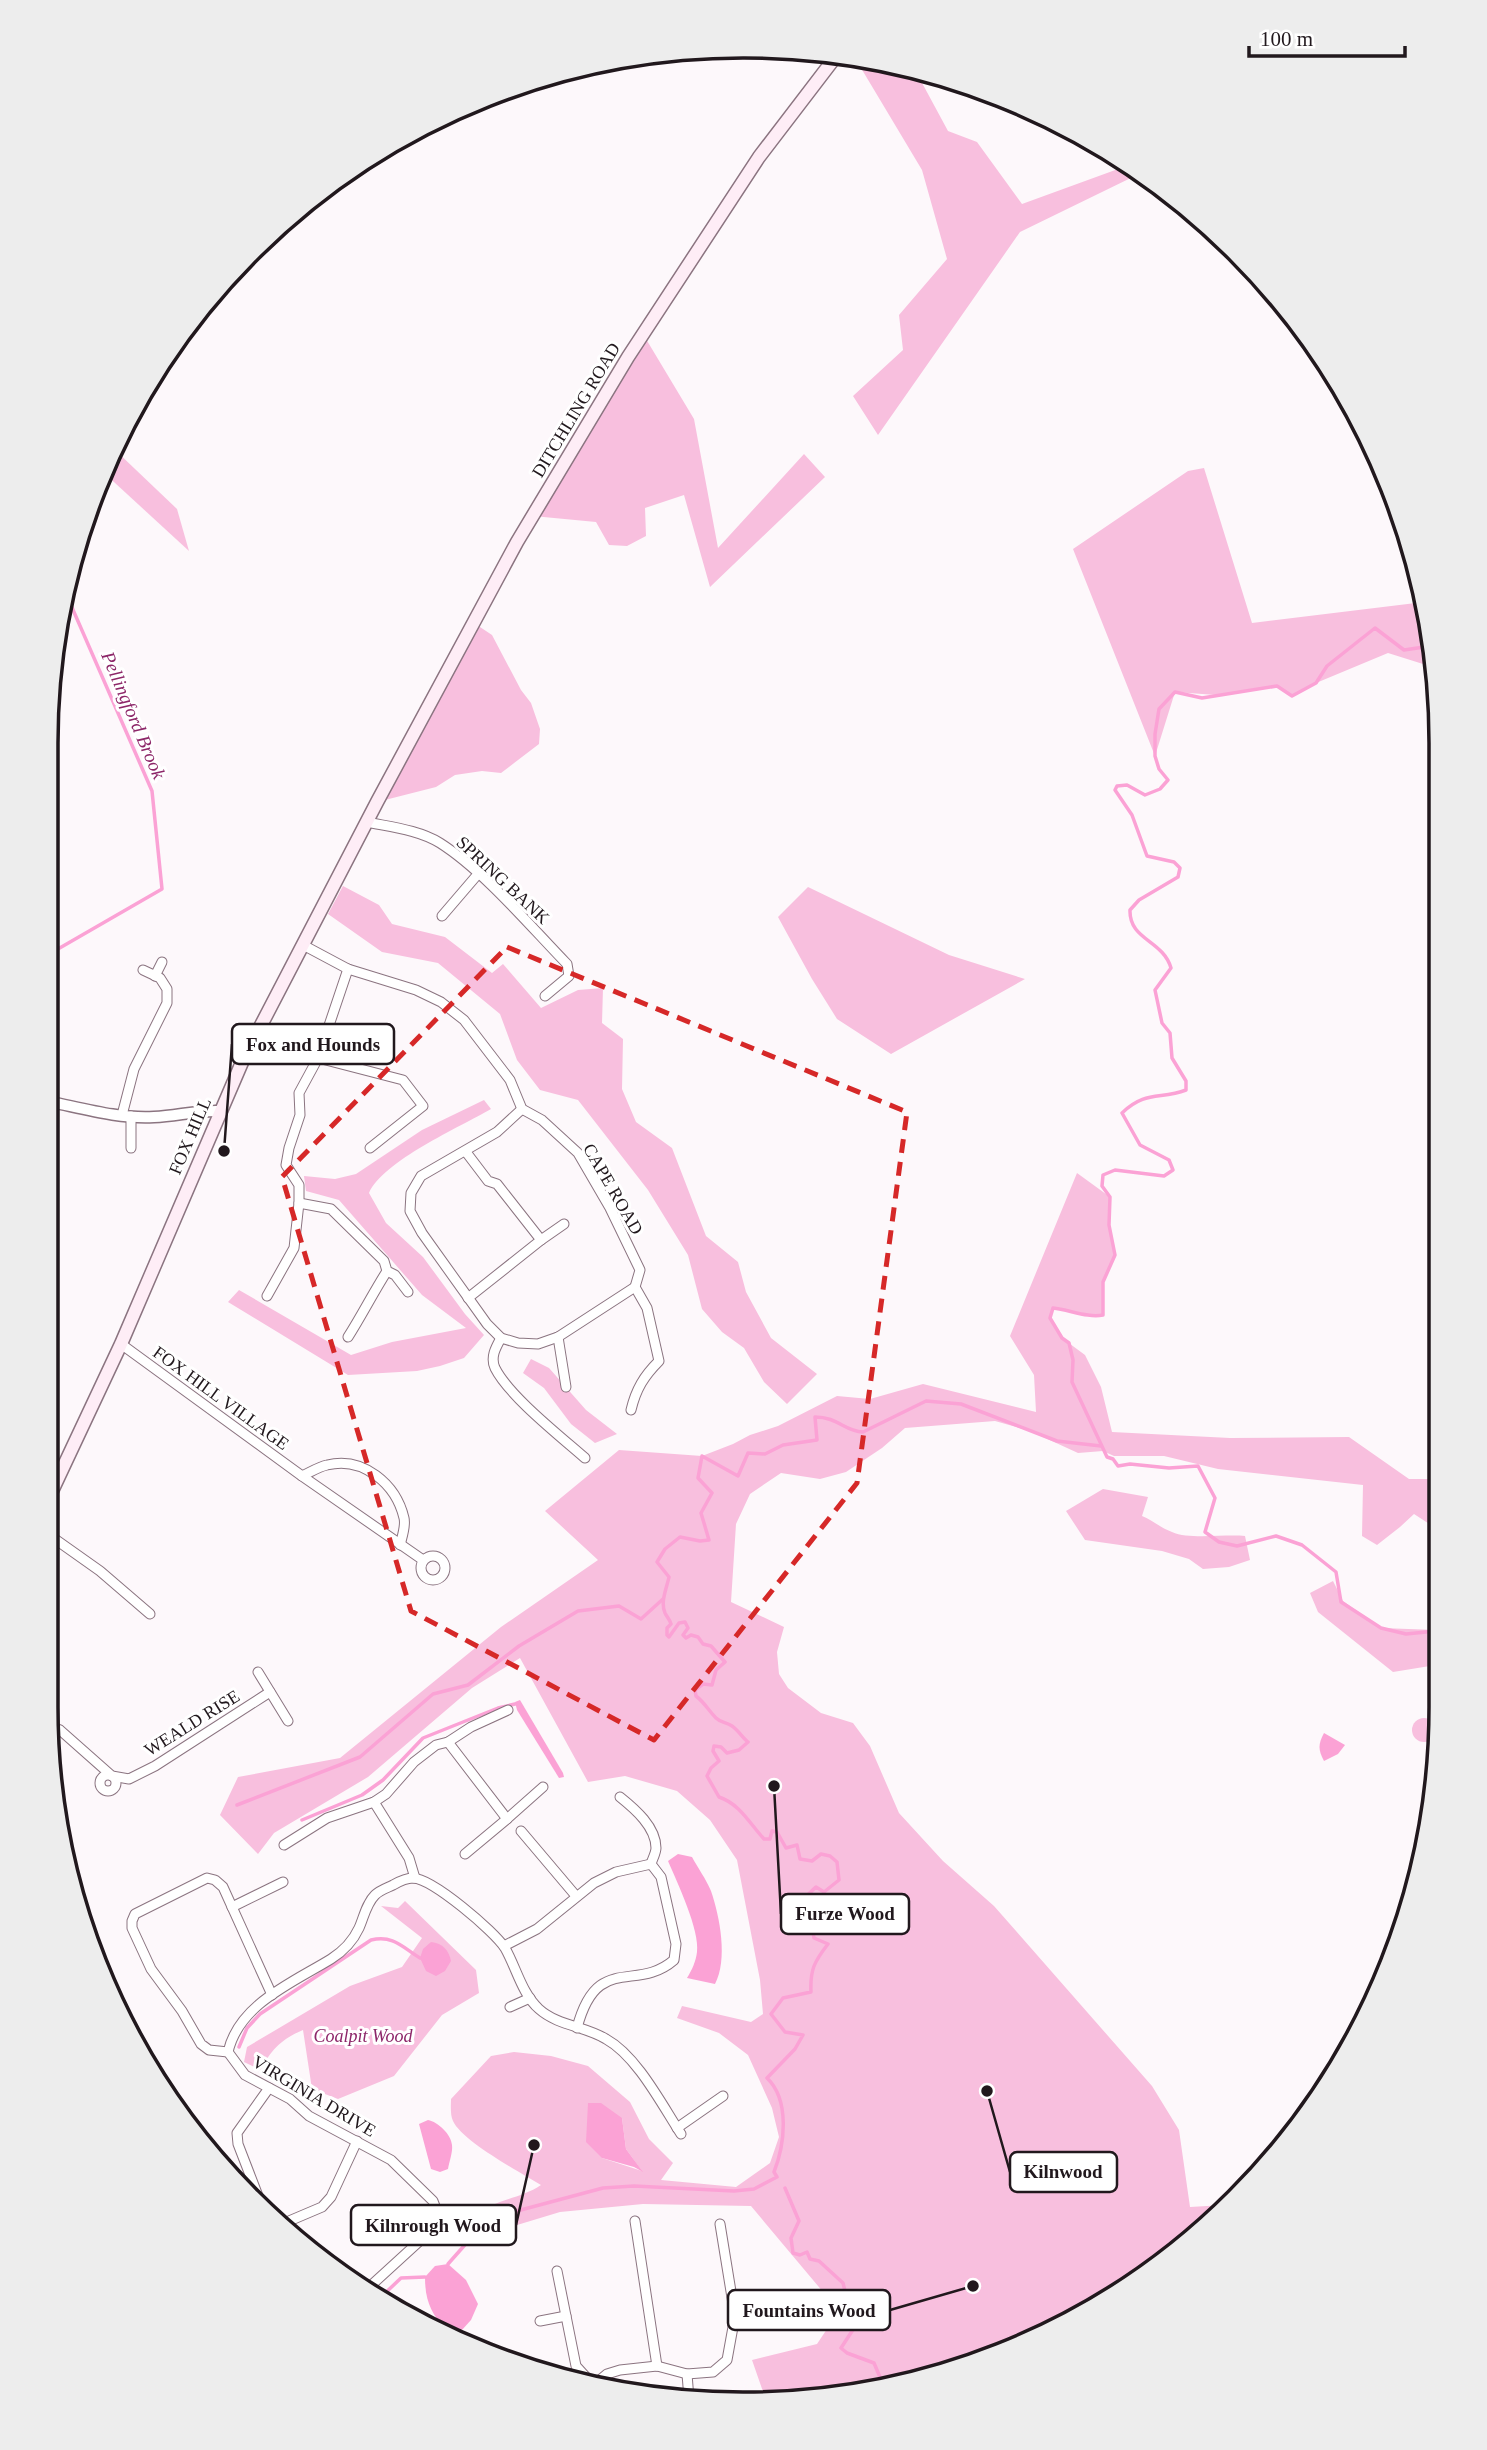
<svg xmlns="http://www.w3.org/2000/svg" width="1487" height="2450" font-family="Georgia,serif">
  <rect width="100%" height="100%" fill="#fdf8fb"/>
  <g fill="#f8bfde" fill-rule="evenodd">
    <polygon points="855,58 909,67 921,81 948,131 977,142 1022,204 1129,165 1141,173 1020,232 878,435 853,396 903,350 899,315 947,259 922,170"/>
    <polygon points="643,334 694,419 718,548 804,454 825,477 710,587 684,495 645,508 646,536 627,546 609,545 596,522 533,516"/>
    <polygon points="114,449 177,509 189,551 102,471"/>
    <polygon points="1204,468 1252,623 1424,602 1434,664 1423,664 1388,653 1316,683 1292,696 1277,686 1216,695 1175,692 1155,756 1073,549 1188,471"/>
    <polygon points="474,623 492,635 521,690 531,703 540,729 539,744 501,773 482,771 455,775 436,787 377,802"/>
    <polygon points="343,886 379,905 392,924 445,937 492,973 503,964 541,1008 578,990 603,988 602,1023 623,1039 622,1089 636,1122 672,1148 706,1236 738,1262 746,1292 771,1338 817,1374 787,1404 764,1382 744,1348 722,1332 702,1309 688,1255 648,1190 578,1100 540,1090 517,1060 500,1014 438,963 382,952 328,914"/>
    <polygon points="808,887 949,955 1025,979 891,1054 837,1019 812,979 778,917"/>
    <path d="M484,1100L491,1109C460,1127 383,1161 369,1193L386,1223L423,1257L465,1314L484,1335L464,1358L440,1366L417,1371L348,1375L228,1302L239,1290L351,1355L392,1342L466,1328L422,1295L339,1200L306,1191L304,1176L335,1179L356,1174L422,1130Z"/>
    <path d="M1077,1173L1110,1197L1109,1225L1115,1255L1103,1282V1315C1088,1318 1070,1310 1054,1308L1050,1318L1062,1338L1085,1355L1101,1387L1112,1432L1230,1438L1349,1437L1409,1479H1437V1529L1414,1514L1400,1527L1377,1545L1362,1536L1363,1485L1218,1469L1164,1456H1114L1103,1451L1078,1453L1030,1431L995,1421L905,1428L882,1448L846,1472L820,1479L781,1473L750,1494L736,1524L731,1602L784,1627L777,1652L779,1674L788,1688L821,1713L853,1723L870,1746L899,1813L943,1861L994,1906L1152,2086L1179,2130L1190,2207L1224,2205L1168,2261L1053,2332L967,2368L838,2398L836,2392L795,2401L767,2403L752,2360L817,2344L839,2311L751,2206L643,2204L560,2212L484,2235L473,2219C491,2199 519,2200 541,2185C521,2173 462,2141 453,2121C450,2115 451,2105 451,2099L491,2056L514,2052L551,2056L588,2066L630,2102L649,2139L673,2163L661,2180L736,2187L770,2163L779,2137L772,2108L748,2055L719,2033L677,2018L682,2006L751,2022L763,2014L760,1980L737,1860L710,1820L677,1791L625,1776L588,1782L520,1658L472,1688L368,1777L274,1833L258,1854L220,1815L238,1777L340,1758L501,1627L598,1560L545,1511L619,1450L702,1456L733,1444L750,1435L778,1426L837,1396L870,1399L923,1384L1036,1412L1034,1375L1010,1336ZM622,2118L626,2149L642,2171L602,2158Z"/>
    <polygon points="531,1359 549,1368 586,1410 617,1434 595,1443 571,1424 544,1388 523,1373"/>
    <path d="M1103,1489L1148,1497L1142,1516C1152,1520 1161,1528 1172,1532C1190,1540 1224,1534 1245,1536L1250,1560L1229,1567L1203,1569L1189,1559L1162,1551L1085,1540L1066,1511Z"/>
    <polygon points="1333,1581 1343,1601 1381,1628 1436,1630 1436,1665 1393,1672 1318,1612 1310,1593"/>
    <circle cx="1424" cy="1730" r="12"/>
    <path d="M405,1901L476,1970L479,1993L442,2015L394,2076L338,2099L312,2089L303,2030C282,2039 271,2049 261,2070L244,2062L247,2047L350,1986L402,1967L422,1938L381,1906L398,1908Z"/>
  </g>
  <g fill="#fba2d5">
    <polygon points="520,1700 563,1773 564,1777 559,1778 517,1710 515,1702"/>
    <path d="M1324,1733L1345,1745L1338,1754L1324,1761C1318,1750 1318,1744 1324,1733Z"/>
    <path d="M678,1854L692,1857C698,1868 706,1879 711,1891C720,1917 728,1960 715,1984L687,1978C692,1970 696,1961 697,1952C700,1930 677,1882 668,1861Z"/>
    <path d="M431,1942C443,1943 449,1951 451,1961L445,1971L436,1976L426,1971L420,1958L423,1949Z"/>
    <polygon points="588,2103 601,2103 622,2118 626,2149 643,2172 634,2167 602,2158 586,2142"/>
    <path d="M428,2120C438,2122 451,2134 452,2145C453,2152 449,2162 448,2169L440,2172L431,2169L419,2124Z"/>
    <path d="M448,2264L466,2280L478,2304L471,2320L461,2331L445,2330C431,2312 425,2301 425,2277L435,2266Z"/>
  </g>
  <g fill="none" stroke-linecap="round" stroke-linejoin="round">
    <g stroke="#fba2d5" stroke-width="3.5">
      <path d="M1431,646L1404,650L1375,628L1327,666L1316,683L1292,696L1277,686L1202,698L1175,692L1159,709L1155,734V756L1159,769L1168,780L1160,789L1145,795L1127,785L1117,786L1115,790L1132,815L1147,856L1174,862L1180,868L1178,877L1139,900L1130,910C1129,940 1163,940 1171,968L1155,990L1162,1023L1170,1033L1172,1058L1186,1081V1090C1160,1100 1146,1090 1122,1113L1140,1145L1169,1160L1173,1170L1164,1176L1115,1170L1103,1175L1102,1186L1110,1197L1109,1225L1115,1255L1103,1282V1315C1088,1318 1070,1310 1053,1308L1050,1318L1062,1338L1069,1343L1073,1360L1072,1382L1107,1457L1113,1459L1118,1466L1130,1464L1169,1468L1198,1466L1215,1498L1205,1532L1219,1542L1237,1546L1276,1536L1302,1545L1336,1572L1341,1602L1381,1628L1406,1634L1436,1631"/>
      <polyline points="51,953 162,889 152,791 67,596"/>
      <polyline points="237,1805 360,1757 433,1694 468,1685 519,1646 578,1611 619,1606 641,1619 663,1599"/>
      <polyline points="302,1820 362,1795 383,1780 423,1738 498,1708 515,1704"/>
      <path d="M239,2047L247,2028L260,2014L371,1940C394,1935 402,1947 420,1958"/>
      <polyline points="785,2188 799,2221 791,2238 793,2253 800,2255 807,2252 810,2259 819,2261 843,2283 847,2299 858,2302 860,2319 841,2348 847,2353 874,2363 882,2382 874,2389"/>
      <path d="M498,2216L603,2188L634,2186L734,2191L754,2189L777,2177L774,2172C785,2144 790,2100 767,2078L795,2049L803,2035L785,2032L771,2014L783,1998L811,1992C810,1970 814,1962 828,1944L814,1938L813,1932L819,1925L814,1920L805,1919L800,1924L794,1921C796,1905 805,1897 816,1887L824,1892L839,1880L837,1862L830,1856L821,1854L812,1861L800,1859L797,1845L786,1848L777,1832L772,1831L770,1839H764C750,1824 740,1804 719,1797L707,1776L711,1768L719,1761L713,1751L714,1746L721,1747L727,1753L739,1750L748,1742C742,1737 738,1730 732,1726C726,1722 721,1723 716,1718C708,1710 705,1703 696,1696L695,1690L703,1684L712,1685L716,1670L725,1662L711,1646L703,1644L698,1637L691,1635L686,1638L683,1635L688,1628L685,1622L679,1623L669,1637L667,1635V1628L671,1624C670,1620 667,1617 665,1613C660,1602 667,1587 669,1577L657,1562L665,1549L680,1537L700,1541L709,1540L701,1513L712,1493L698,1478L702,1456L738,1476L748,1453L765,1454L783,1445L817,1440L815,1417C838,1417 844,1431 863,1432L926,1401L961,1404L1057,1441L1101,1446"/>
      <polyline points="448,2264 486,2221 493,2218"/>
      <polyline points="380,2298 401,2278 425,2277"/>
    </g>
    <defs>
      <g id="minor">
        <path d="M367,822C391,827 419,830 440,843C484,871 530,926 567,964L569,976L545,996"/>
        <polyline points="442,916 478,874"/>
        <path d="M303,945L348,969L416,990L441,1002L464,1020L510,1080L522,1109L542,1120L578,1153L610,1208L640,1270L635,1287L647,1308L659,1361C644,1376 636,1389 631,1410"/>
        <polyline points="155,976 162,962"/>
        <polyline points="318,1058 403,1080 423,1106 370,1148"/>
        <polyline points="522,1109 497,1132 421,1176 411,1193 410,1211 422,1233 487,1324 501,1338 518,1343 538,1344 558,1337 635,1287"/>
        <polyline points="122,1115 134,1069 167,1003 167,989 160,978 143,970"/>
        <polyline points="131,1148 131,1116"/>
        <polyline points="466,1152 488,1181 497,1184 541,1240 468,1298"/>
        <polyline points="299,1203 331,1209 384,1261 387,1271 395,1275 408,1292"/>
        <polyline points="541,1240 564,1224"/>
        <polyline points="267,1296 294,1248 299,1203 299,1185 286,1165 289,1148 300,1115 299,1093 318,1058 348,969"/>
        <path d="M348,1337C362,1315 373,1293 387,1271"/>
        <polyline points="558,1337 566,1387"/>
        <path d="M501,1338C496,1347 490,1357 495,1368C509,1396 560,1436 585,1458"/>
        <polyline points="121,1344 302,1476 423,1560"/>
        <path d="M302,1476C309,1473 318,1467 327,1465C363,1456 396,1484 404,1518C406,1526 402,1537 400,1545"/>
        <polyline points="52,1537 100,1571 150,1614"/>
        <circle cx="433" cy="1568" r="12"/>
        <polyline points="258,1672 288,1721"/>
        <polyline points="52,1727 60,1730 112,1776 129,1779 155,1766 270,1692"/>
        <polyline points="448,1742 507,1819 543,1787"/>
        <circle cx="108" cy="1783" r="8"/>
        <path d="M620,1797C635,1809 656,1827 656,1848C656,1853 652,1860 651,1864"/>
        <polyline points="374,1802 409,1858 415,1878"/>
        <polyline points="521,1831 576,1896"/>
        <polyline points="284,1845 327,1818 374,1802 386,1794 414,1762 436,1745 448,1742 471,1727 508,1710"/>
        <polyline points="465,1854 507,1819"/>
        <polyline points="232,1907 283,1882"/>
        <path d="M504,1946L537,1929L594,1883L616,1872L651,1864L661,1877L676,1944L674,1960C636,1993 597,1952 577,2028"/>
        <polyline points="510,2007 530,1998"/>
        <polyline points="228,2052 209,2050 201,2044 182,2011 151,1969 132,1928 132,1921 135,1914 207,1878 215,1880 223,1887 272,1995"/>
        <polyline points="677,2128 723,2096"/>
        <polyline points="260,2201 238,2144 237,2133 269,2088"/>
        <polyline points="635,2221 657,2366"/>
        <polyline points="282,2224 322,2207 331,2197 357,2141"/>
        <polyline points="557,2271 576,2366 596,2388"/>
        <path d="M366,2290L435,2227L438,2214L433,2201L391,2160L309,2116L290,2099L245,2075L228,2052C239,2004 292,1983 331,1959C342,1952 353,1941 359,1928C364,1917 366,1904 375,1895C380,1890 387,1888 393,1885C400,1881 406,1878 413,1878C433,1879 494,1931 505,1948C516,1967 522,1994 539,2009C558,2026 585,2026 606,2039C637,2056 662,2105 681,2134"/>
        <polyline points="540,2321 566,2316"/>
        <polyline points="687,2374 689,2399"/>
        <polyline points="595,2384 607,2374 620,2370 657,2366 687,2374 713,2372 727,2360 735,2316 720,2224"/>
      </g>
      <path id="tertiary" d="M51,1102C85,1109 120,1119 154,1117C177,1116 197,1110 220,1111"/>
      <polyline id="secondary" points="52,1491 121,1344 243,1060 377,802 517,542 628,357 759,157 837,55"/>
    </defs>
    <use href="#minor" stroke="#8b7480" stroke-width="11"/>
    <use href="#tertiary" stroke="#8b7480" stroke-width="13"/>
    <use href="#secondary" stroke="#8b7480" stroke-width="15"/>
    <use href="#minor" stroke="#fff" stroke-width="9"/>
    <use href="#tertiary" stroke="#fff" stroke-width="10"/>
    <use href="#secondary" stroke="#feedf6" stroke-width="12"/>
  </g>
  <path fill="none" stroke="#d62828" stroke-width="5" stroke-dasharray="14 9" stroke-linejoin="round" d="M507,947L907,1112L857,1483L654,1740L411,1611L282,1177Z"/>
  <g text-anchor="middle" stroke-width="6" stroke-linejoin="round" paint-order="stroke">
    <g font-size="18" fill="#21181d" stroke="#fff">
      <text transform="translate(576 410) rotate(-59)" y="6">DITCHLING ROAD</text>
      <text transform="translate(503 880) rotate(43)" y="6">SPRING BANK</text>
      <text transform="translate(190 1136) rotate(-67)" y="6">FOX HILL</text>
      <text transform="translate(613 1189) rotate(60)" y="6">CAPE ROAD</text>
      <text transform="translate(221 1398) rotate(36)" y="6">FOX HILL VILLAGE</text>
      <text transform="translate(192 1723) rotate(-32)" y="6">WEALD RISE</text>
      <text transform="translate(314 2096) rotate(31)" y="6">VIRGINIA DRIVE</text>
    </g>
    <g font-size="18" font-style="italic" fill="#8d276a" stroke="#fff">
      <text x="363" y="2042">Coalpit Wood</text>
    </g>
    <g font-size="19" font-style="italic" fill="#8d2769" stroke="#fff">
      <text transform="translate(134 715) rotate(67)" y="7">Pellingford Brook</text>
    </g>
  </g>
  <path d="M0 0H1487V2450H0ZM743 58H744A685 685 0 0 1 1429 743V1707A685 685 0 0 1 744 2392H743A685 685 0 0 1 58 1707V743A685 685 0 0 1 743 58Z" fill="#ededed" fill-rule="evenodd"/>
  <path fill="none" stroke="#21181d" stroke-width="3.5" d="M743 58H744A685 685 0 0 1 1429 743V1707A685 685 0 0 1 744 2392H743A685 685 0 0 1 58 1707V743A685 685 0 0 1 743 58Z"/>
  <path fill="none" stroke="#21181d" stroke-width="2.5" d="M224 1151L232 1044M774 1786L781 1914M987 2091L1010 2172M534 2145L516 2225M973 2286L890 2310"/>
  <g fill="#21181d" stroke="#fff" stroke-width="2.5">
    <circle cx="224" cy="1151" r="7"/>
    <circle cx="774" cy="1786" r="7"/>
    <circle cx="987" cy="2091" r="7"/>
    <circle cx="534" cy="2145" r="7"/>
    <circle cx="973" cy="2286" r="7"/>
  </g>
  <g fill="#fff" stroke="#21181d" stroke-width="2.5">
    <rect x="232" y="1024" width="162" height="40" rx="7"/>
    <rect x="781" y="1894" width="128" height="40" rx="7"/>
    <rect x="1010" y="2152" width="107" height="40" rx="7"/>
    <rect x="351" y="2205" width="165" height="40" rx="7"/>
    <rect x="728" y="2290" width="162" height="40" rx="7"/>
  </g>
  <g font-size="19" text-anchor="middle" font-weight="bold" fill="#21181d">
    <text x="313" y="1051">Fox and Hounds</text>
    <text x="845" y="1920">Furze Wood</text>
    <text x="1063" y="2178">Kilnwood</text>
    <text x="433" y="2232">Kilnrough Wood</text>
    <text x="809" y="2317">Fountains Wood</text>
  </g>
  <path d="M1249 46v10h156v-10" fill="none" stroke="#21181d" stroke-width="3.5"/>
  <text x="1260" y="46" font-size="21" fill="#21181d" stroke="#ffffff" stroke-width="5" paint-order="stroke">100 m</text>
</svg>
